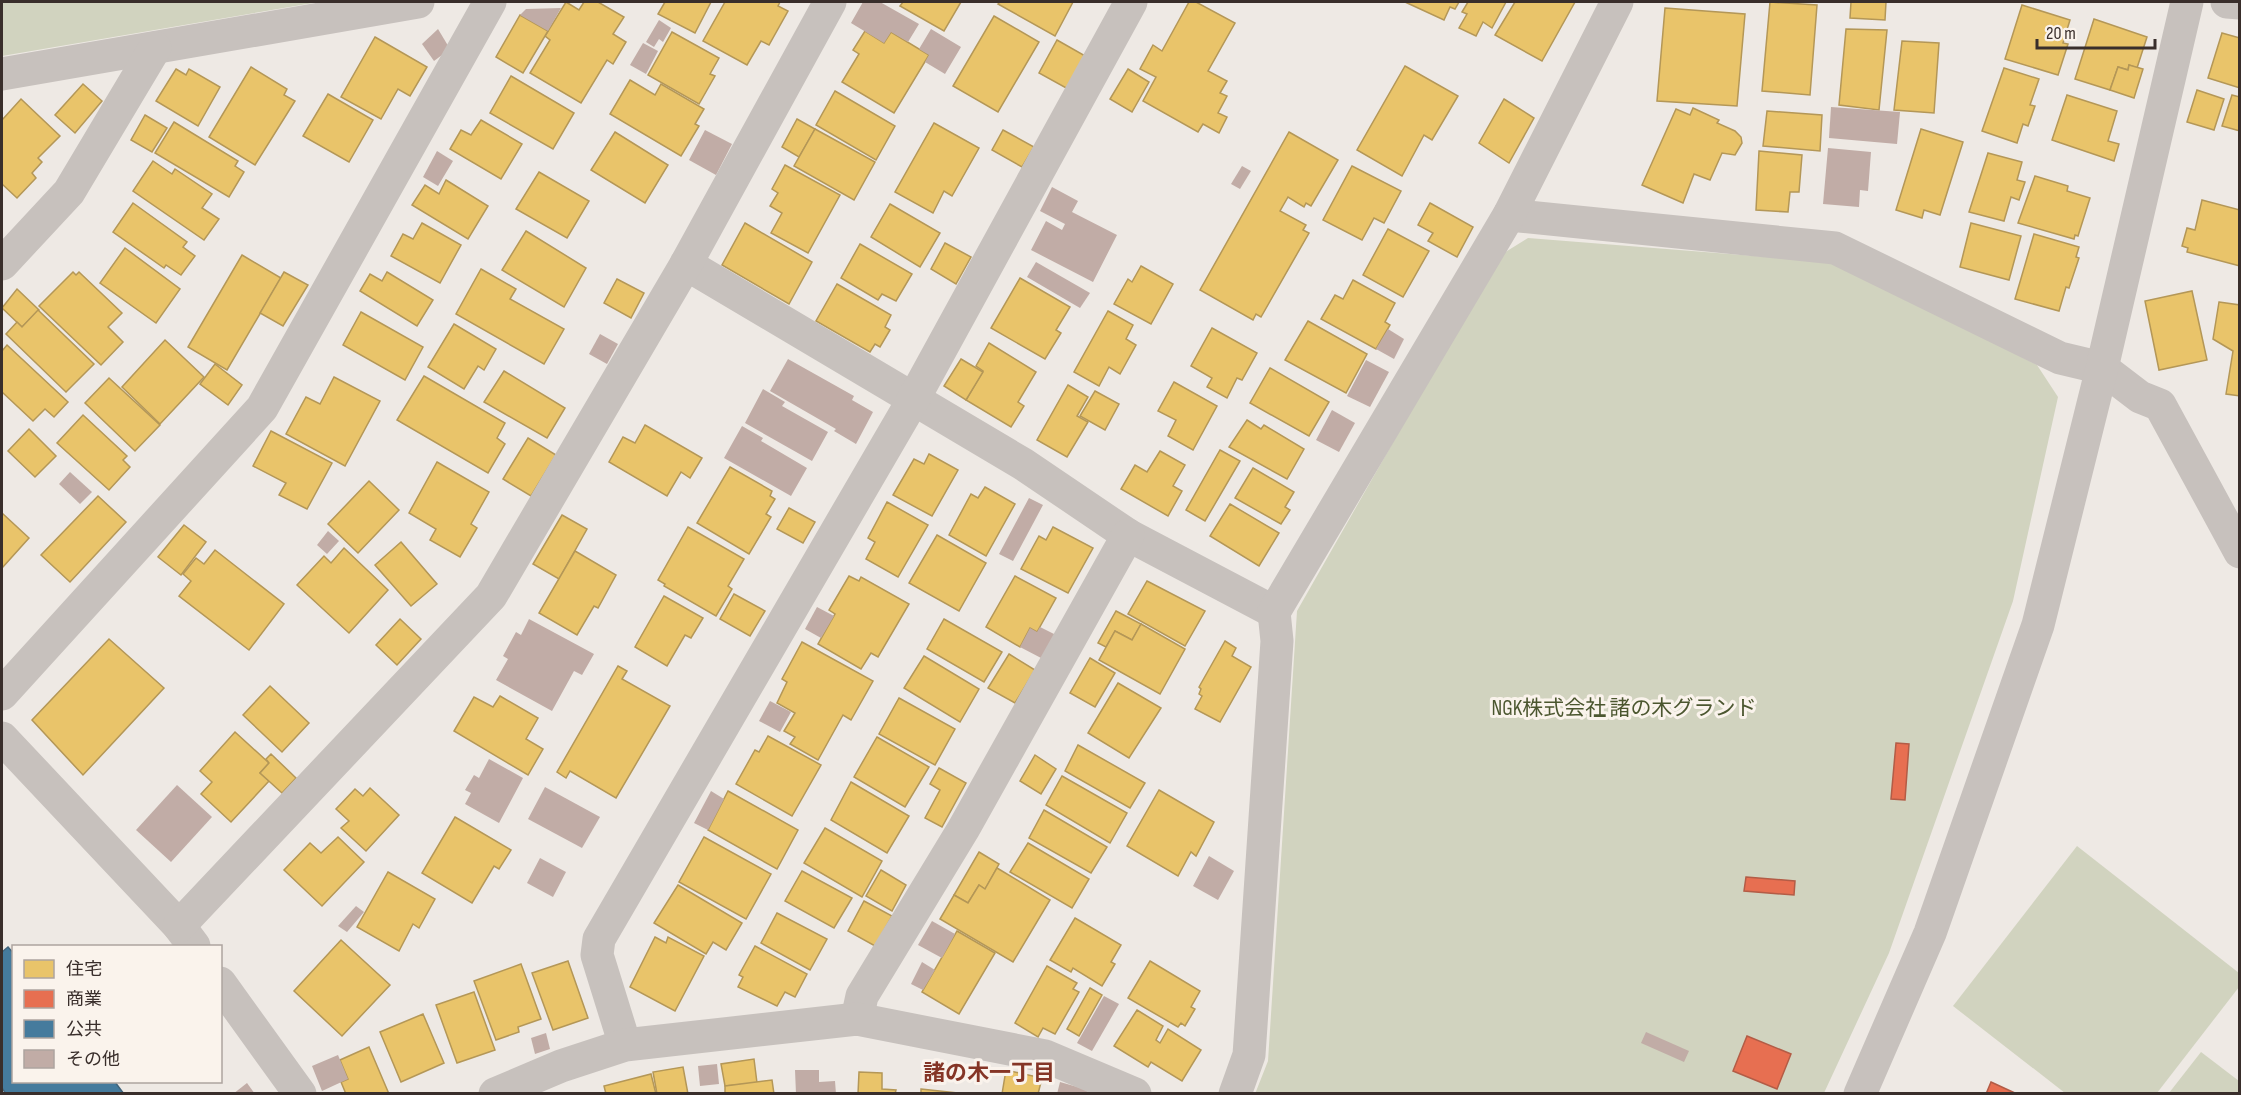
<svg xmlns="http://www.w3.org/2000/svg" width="2241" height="1095" font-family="'Sofia Sans Condensed','Noto Sans JP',sans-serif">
  <rect width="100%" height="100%" fill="#eee9e4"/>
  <g fill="#d1d3bf">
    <polygon points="2,2 319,2 2,56"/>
    <polygon points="1528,238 1843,263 2037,365 2058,397 2013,601 1889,953 1824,1093 1255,1094 1268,1061 1297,611 1499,256"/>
    <polygon points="2077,846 2239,973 2239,987 2157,1093 2065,1093 1953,1006"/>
    <polygon points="2201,1052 2239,1081 2239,1093 2169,1093"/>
  </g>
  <g fill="#e9c46a" stroke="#b49757" stroke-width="1.5">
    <polygon points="566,2 579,10 584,2 598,2 624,17 613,34 626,42 613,64 607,60 581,103 530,73 550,40 545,36"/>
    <polygon points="665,2 711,2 695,33 658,14"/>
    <polygon points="725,2 780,2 778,6 788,11 769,45 761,41 747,65 703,41"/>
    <polygon points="903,2 961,2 944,31 900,6"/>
    <polygon points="1000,2 1073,2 1055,36 998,4"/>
    <polygon points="1189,2 1196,2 1235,23 1208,71 1227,81 1220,93 1227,96 1218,113 1227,117 1219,133 1203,124 1198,132 1143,101 1156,77 1140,69 1153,45 1162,51"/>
    <polygon points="1405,2 1459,2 1455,9 1450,7 1444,20"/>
    <polygon points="1468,2 1506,2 1492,28 1483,22 1476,36 1459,28 1467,14 1462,12"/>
    <polygon points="1515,2 1575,2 1542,61 1495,35"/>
    <polygon points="1770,2 1817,5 1810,95 1762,91"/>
    <polygon points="1851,2 1886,2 1885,20 1850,18"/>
    <polygon points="2022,5 2070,20 2063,43 2068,44 2058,75 2005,59"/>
    <polygon points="1665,8 1745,14 1737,106 1657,101"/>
    <polygon points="520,15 548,31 523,73 496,57"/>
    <polygon points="994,16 1039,42 998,112 953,86"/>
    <polygon points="2094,19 2147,37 2137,68 2129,65 2128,70 2118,67 2110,90 2075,79"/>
    <polygon points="1846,29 1887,30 1879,110 1839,105"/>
    <polygon points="865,31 884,43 891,32 929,55 894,113 842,82 859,54 853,50"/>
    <polygon points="672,32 719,58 710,74 715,76 699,104 648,75"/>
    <polygon points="2222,33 2240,38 2240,88 2208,78"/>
    <polygon points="375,37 427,67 410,96 398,89 381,119 341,97"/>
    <polygon points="1057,40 1087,57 1068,89 1039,73"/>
    <polygon points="1902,41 1939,43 1934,113 1894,110"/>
    <polygon points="2129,65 2143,69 2134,98 2110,90 2118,67 2128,70"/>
    <polygon points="1405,66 1458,96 1432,140 1424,135 1402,176 1357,150"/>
    <polygon points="251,67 287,89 284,95 295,101 255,165 209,137"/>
    <polygon points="2004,68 2039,79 2030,105 2035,106 2028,126 2023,124 2017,143 1982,131"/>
    <polygon points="176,69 186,75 189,69 220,87 198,126 156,101"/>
    <polygon points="1128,69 1149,82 1132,112 1110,99"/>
    <polygon points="511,76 574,113 553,149 490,113"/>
    <polygon points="630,80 655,95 661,84 704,109 695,124 699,126 681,156 610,114"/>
    <polygon points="83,84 102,101 75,133 55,115"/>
    <polygon points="2197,90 2224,99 2214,130 2187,122"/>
    <polygon points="835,91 895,126 876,160 816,125"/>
    <polygon points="328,94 373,120 349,162 303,136"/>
    <polygon points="2067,95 2117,111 2108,141 2119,144 2114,161 2052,140"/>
    <polygon points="2232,95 2240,97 2240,131 2222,126"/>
    <polygon points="21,99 60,136 38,158 42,162 32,173 36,178 17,198 2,184 2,120"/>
    <polygon points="1504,99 1534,118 1509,163 1479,143"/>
    <polygon points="1693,108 1719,120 1717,123 1735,131 1741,137 1742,143 1735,155 1722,153 1710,180 1694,174 1683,203 1642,185 1676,109 1690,115"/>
    <polygon points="1767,111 1822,115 1820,151 1763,146"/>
    <polygon points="145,115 167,128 152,152 131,140"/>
    <polygon points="797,119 815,129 799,157 782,147"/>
    <polygon points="481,120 522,144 501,179 450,149 461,130 471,135"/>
    <polygon points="174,122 238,161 235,166 244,172 229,197 155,153"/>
    <polygon points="934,123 979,148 952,196 944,191 933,213 895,192"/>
    <polygon points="815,129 875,162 854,200 794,166"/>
    <polygon points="1921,129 1963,142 1940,215 1924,210 1922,218 1896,210"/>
    <polygon points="1003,130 1034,147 1022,167 992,150"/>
    <polygon points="615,132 668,165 645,203 591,170"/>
    <polygon points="1289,132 1338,160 1311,206 1306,203 1304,207 1288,197 1280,211 1306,225 1303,230 1309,233 1261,317 1256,314 1253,320 1200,290"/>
    <polygon points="1759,151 1802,155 1799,192 1790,192 1788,212 1756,210"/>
    <polygon points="1988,153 2022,162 2017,180 2025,182 2019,200 2011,197 2004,221 1969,212"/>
    <polygon points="153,161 172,174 175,169 212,194 202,208 219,219 204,240 133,191"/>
    <polygon points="785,165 840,195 808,253 771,233 782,213 770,206 778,193 772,189"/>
    <polygon points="1352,166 1401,191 1384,223 1374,218 1362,240 1323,220"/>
    <polygon points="539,172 589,201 567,238 516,209"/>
    <polygon points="2035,176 2068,186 2067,191 2090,198 2078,236 2075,235 2074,239 2018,223"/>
    <polygon points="446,180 488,206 468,239 412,205 425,185 439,194"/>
    <polygon points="2202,200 2240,210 2240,266 2187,252 2188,248 2182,246 2187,228 2195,230"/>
    <polygon points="133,203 187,242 183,247 195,256 181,275 166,265 164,268 113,232"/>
    <polygon points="1430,203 1473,227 1457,257 1428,241 1433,233 1418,225"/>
    <polygon points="890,204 940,233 920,267 871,237"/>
    <polygon points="422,223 461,245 440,283 391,256 403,234 413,239"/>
    <polygon points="745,223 812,262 789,304 722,265"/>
    <polygon points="1971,223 2021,236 2009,280 1960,267"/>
    <polygon points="1388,229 1429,251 1403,297 1363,275"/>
    <polygon points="526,231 586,268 564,307 502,270"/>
    <polygon points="2034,234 2079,247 2076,257 2079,258 2069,288 2066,287 2059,311 2015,299"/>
    <polygon points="945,243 971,257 956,284 931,269"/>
    <polygon points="860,244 912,274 896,301 882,294 878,300 841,278"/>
    <polygon points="125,248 180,289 156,323 100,283"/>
    <polygon points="242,255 281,278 227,370 188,347"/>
    <polygon points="1141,266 1173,284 1151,324 1114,304 1128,279 1132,282"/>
    <polygon points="481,269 516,289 510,299 564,329 544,364 456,314"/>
    <polygon points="73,272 76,275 79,272 122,313 108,327 123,342 101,365 39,306"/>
    <polygon points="284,272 308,285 283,326 260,313"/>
    <polygon points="387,272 433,300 417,326 360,291 370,274 382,281"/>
    <polygon points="1020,278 1070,307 1056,330 1061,333 1045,359 991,328"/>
    <polygon points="617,279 644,293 631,318 604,303"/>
    <polygon points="1353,280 1395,303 1385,322 1390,325 1376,349 1321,319 1335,295 1343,299"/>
    <polygon points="837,284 891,315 885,327 890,330 880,347 875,344 870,352 816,321"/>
    <polygon points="17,289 39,310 22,327 2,308"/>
    <polygon points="2192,291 2207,360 2159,370 2145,301"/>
    <polygon points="2219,302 2240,305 2240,396 2226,394 2233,351 2213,339"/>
    <polygon points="38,310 94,364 66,392 6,334 17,322 22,327"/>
    <polygon points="1108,311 1133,325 1126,339 1136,345 1120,374 1109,367 1099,386 1074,372"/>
    <polygon points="361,312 423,347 405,380 343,345"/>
    <polygon points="1308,321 1367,354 1346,393 1285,360"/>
    <polygon points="454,324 496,349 484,370 478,366 464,389 428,367"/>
    <polygon points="1212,328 1257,353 1242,380 1237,378 1227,398 1207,387 1212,378 1191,366"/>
    <polygon points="165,340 204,377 160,424 122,387"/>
    <polygon points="989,343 1036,372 1018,402 1024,406 1011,427 966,400 983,371 976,366"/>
    <polygon points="7,345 68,402 54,417 45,409 33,421 2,392 2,351"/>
    <polygon points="961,359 983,372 966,400 944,386"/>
    <polygon points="215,364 242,385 228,405 200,384"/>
    <polygon points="1270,368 1329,402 1309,436 1250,403"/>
    <polygon points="504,371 565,408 547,438 484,402"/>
    <polygon points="424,376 505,423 497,438 505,444 488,473 397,420"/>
    <polygon points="334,377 380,401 345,466 286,434 306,397 320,404"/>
    <polygon points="109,378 160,425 135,451 85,403"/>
    <polygon points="1174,382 1217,406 1193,450 1168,436 1176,420 1158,411"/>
    <polygon points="1068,385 1088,397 1077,416 1088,422 1067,457 1037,440"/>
    <polygon points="1095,391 1119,404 1105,430 1080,416"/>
    <polygon points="83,415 127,456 123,460 130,467 109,490 57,443"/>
    <polygon points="1247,420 1261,429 1264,425 1304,449 1287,479 1229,447"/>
    <polygon points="645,425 702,458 690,478 681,472 667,496 609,462 623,437 635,443"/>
    <polygon points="29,429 56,456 35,477 8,451"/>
    <polygon points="271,431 332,463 307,509 279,495 286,483 253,466"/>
    <polygon points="528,438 556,455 531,496 503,479"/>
    <polygon points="1220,450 1240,461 1205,521 1186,510"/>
    <polygon points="1160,451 1185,465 1173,486 1182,491 1168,516 1121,489 1135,465 1147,472"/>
    <polygon points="929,454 958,470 932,516 893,495 914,459 924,464"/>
    <polygon points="437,462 489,492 471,524 477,528 460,557 430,540 436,529 409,513"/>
    <polygon points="730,467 772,491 770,496 775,499 766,514 771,517 749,554 697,523"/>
    <polygon points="1253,468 1294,492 1285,507 1290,510 1281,524 1235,498"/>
    <polygon points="369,481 399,510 358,553 328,524"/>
    <polygon points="985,487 1015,504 986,556 949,535 971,494 978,498"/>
    <polygon points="98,496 126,522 70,582 41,555"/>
    <polygon points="887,502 928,525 898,577 866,559 875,542 868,538"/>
    <polygon points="1230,504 1279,533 1259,566 1210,536"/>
    <polygon points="789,508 815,522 803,543 777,529"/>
    <polygon points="2,513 29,538 2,568"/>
    <polygon points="562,515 587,529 559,579 533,564"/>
    <polygon points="184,525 206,542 181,575 158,557"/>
    <polygon points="688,527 744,559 728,586 732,589 716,616 664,586 665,584 658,580"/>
    <polygon points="1053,527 1093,548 1068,593 1021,569 1039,536 1046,540"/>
    <polygon points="937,535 986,563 959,611 909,583"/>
    <polygon points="401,542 437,584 411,606 375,565"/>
    <polygon points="344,548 388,590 349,633 297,585 324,556 331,563"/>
    <polygon points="215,550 284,604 249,650 179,596 191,581 183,574 196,558 204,564"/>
    <polygon points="575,551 616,575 598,608 594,606 577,635 539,613"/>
    <polygon points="849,576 859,581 861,577 909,604 878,657 871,653 861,669 818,644 835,614 829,610"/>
    <polygon points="1015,576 1056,598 1037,632 1030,628 1020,647 986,627"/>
    <polygon points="1147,581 1205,611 1185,646 1128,614"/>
    <polygon points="734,594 765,611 750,636 720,619"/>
    <polygon points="664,596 703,618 691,638 685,635 667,666 635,647"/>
    <polygon points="1116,611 1141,624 1132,640 1115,631 1106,647 1098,643"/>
    <polygon points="400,619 421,639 397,665 376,645"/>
    <polygon points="944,619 1002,652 984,682 927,649"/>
    <polygon points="1141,624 1185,649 1160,694 1099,660 1115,631 1132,640"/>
    <polygon points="109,639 164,688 83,775 32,720"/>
    <polygon points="1225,641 1236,648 1232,656 1251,667 1220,722 1195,709 1202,696 1199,694 1201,689 1199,687"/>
    <polygon points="802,642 873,681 851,720 843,715 818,760 790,744 795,737 784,731 795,713 777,703 787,682 782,679"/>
    <polygon points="1009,654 1035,670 1015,703 988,688"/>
    <polygon points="924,656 979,689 960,722 904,688"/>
    <polygon points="1090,658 1115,673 1095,707 1070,693"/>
    <polygon points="618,666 627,671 622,679 670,706 616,798 570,771 566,778 557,772"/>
    <polygon points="1118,683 1161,708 1129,758 1088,733"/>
    <polygon points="270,686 309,723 282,752 243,715"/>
    <polygon points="500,696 538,718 526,739 543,749 528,775 454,731 474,697 493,707"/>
    <polygon points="899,698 955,729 935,765 879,734"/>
    <polygon points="235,732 269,763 260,773 269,781 231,822 201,794 212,782 200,771"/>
    <polygon points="768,736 821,765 792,816 736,784 755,750 759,752"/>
    <polygon points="877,737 929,767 905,807 854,777"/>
    <polygon points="1078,745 1145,783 1130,808 1065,771"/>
    <polygon points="271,754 296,778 282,793 260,773 269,763 266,759"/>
    <polygon points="1035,755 1056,769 1041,794 1020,781"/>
    <polygon points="939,768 966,783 942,827 925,818 940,790 930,784"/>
    <polygon points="1062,776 1127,813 1110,843 1046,805"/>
    <polygon points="851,782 909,816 887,853 831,820"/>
    <polygon points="370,788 399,815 366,851 341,828 349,821 336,809 355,789 363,796"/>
    <polygon points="1159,790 1214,822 1196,856 1191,852 1178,876 1127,846"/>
    <polygon points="728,791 798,830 777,869 708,830"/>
    <polygon points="1044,810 1107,847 1091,873 1029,838"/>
    <polygon points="455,817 511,850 499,869 494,866 472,903 422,873"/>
    <polygon points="825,828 882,861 862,897 804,863"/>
    <polygon points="338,837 364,862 322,906 284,870 310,843 321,853"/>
    <polygon points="704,837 771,874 746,919 679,882"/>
    <polygon points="1028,843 1089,879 1072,908 1010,872"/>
    <polygon points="979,852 999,864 985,889 979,885 968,903 954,895"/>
    <polygon points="997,868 1050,900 1013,962 940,919 954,895 968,903 979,885 985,889"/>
    <polygon points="881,870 906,885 892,911 866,896"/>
    <polygon points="802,871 852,898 834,928 785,901"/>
    <polygon points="388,872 435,899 419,928 413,924 399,951 357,927"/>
    <polygon points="678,885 742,923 726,950 713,942 706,954 654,923"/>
    <polygon points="864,901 892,916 875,946 848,931"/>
    <polygon points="777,913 827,939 810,970 761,943"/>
    <polygon points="1075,918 1121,945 1111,962 1115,964 1102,986 1073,968 1071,972 1050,960"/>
    <polygon points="957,931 995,953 959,1014 922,992"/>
    <polygon points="655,937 666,943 668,937 704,956 675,1011 630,987"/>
    <polygon points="341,940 390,985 342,1036 294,991"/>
    <polygon points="755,946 807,974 795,997 785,992 777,1006 738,987 743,977 739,975"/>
    <polygon points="568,961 588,1018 553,1030 532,973"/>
    <polygon points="1150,961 1200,991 1191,1007 1195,1009 1185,1026 1181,1023 1178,1027 1128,998"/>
    <polygon points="521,964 541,1019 518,1027 519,1032 496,1040 474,981"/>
    <polygon points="1047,966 1077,983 1073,989 1079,992 1055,1034 1043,1028 1038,1037 1015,1023"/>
    <polygon points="1090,988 1102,995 1079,1036 1067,1029"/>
    <polygon points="474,992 495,1050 457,1063 436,1005"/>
    <polygon points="1137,1010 1163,1026 1156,1040 1160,1043 1168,1029 1201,1050 1182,1081 1151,1062 1148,1067 1114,1046"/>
    <polygon points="423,1014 444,1063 401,1082 380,1032"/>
    <polygon points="369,1047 389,1094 346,1094 341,1082 348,1079 340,1060"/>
    <polygon points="754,1059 757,1083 725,1086 721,1064"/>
    <polygon points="683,1067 688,1094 657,1094 653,1072"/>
    <polygon points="1006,1070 1042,1078 1038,1094 1002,1094"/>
    <polygon points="859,1072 882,1073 882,1089 896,1090 895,1094 858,1094"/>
    <polygon points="651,1074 656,1094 606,1094 604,1086"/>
    <polygon points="772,1080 774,1094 725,1094 725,1086"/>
    <polygon points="921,1089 958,1093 921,1094"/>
  </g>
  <g fill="#e76f51" stroke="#b35c46" stroke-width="1.5">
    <polygon points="1896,743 1909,744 1905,800 1891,799"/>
    <polygon points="1746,877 1795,881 1794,895 1744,891"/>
    <polygon points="1747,1036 1791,1054 1777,1089 1733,1071"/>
    <polygon points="1991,1082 2017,1094 1986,1094"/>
  </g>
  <polygon fill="#457b9d" stroke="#41647b" stroke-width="1.5" points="8,947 14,954 14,1082 115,1082 124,1094 6,1094 2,1088 2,952"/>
  <g fill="#c1aca6">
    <polygon points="863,2 880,2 919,24 908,42 891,32 884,43 851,23"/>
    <polygon points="561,8 548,31 520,15 526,9"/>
    <polygon points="659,20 671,28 663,42 659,39 654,47 646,42"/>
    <polygon points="438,29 450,49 434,61 422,44"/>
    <polygon points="931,29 961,47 945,74 925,62 929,55 919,49"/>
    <polygon points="643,43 658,51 646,74 630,65"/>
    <polygon points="1831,107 1900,112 1897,144 1829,138"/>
    <polygon points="705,130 732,144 716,175 689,160"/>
    <polygon points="1828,148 1871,152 1868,191 1860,190 1859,207 1823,204"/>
    <polygon points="437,151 453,161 438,186 423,177"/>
    <polygon points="1242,166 1251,171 1240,189 1231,184"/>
    <polygon points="1052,187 1078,201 1072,212 1117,235 1093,282 1031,250 1046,221 1062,230 1065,224 1040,211"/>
    <polygon points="1036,262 1090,293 1080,308 1027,277"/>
    <polygon points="1388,329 1404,339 1394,359 1376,349"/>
    <polygon points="600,334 618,344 607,364 589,354"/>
    <polygon points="788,359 854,396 852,400 873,412 856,444 834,431 836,429 770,391"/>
    <polygon points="1366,360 1389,372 1370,407 1347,396"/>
    <polygon points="763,389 785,402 782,406 828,432 812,461 745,423"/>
    <polygon points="1332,410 1355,423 1339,452 1316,440"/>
    <polygon points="742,426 763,438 761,441 807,468 791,496 724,458"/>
    <polygon points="70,472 92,492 80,504 59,484"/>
    <polygon points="1029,498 1043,505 1013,561 999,554"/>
    <polygon points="328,531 339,541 327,554 317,545"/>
    <polygon points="817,607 834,616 821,638 805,629"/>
    <polygon points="529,619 594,654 582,675 574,671 552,711 496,680 508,659 503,656 516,632 521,635"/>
    <polygon points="1040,627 1056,635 1043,659 1020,647 1030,628 1037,632"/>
    <polygon points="770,701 791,712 780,732 759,721"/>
    <polygon points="489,759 523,778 499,823 465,804 471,793 465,790 474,775 479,778"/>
    <polygon points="177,785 212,817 171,862 136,830"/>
    <polygon points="545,787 600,817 582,848 528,819"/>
    <polygon points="711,791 724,799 708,830 694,823"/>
    <polygon points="1209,856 1234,871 1218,900 1193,886"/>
    <polygon points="540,858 566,872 553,897 527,883"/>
    <polygon points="356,906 364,912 347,932 338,926"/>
    <polygon points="932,921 955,934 942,958 918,945"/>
    <polygon points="922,962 935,970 923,990 911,984"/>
    <polygon points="1104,996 1119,1004 1092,1051 1077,1043"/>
    <polygon points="1646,1032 1689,1051 1684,1062 1641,1043"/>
    <polygon points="546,1033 550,1049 535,1054 531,1038"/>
    <polygon points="338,1055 348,1079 322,1091 312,1066"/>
    <polygon points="717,1064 719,1084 700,1086 698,1066"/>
    <polygon points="795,1070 819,1070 819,1082 835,1081 836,1094 796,1094"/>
    <polygon points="1060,1082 1088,1090 1087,1094 1057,1094"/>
    <polygon points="247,1083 255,1094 233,1094"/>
  </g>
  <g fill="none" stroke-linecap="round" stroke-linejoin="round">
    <g stroke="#c7c1bd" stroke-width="33">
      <polyline points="2227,2 2240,3"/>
      <polyline points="2,74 418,2"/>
      <polyline points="1509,215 1835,248 2060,358 2102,368 2140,397 2160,405 2240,552"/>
      <polyline points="2,264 69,192 155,48"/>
      <polyline points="686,264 1023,464 1128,535 1274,612"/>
      <polyline points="2,694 262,408 490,2"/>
      <polyline points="2,738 179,926 194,946"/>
      <polyline points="179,926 491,596 686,264 830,2"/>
      <polyline points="220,983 300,1094"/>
      <polyline points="857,1019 862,996 964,828 1128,535"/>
      <polyline points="625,1045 597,955 599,939 913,400 1131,2"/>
      <polyline points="495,1094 561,1066 625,1045 857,1019 1045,1056 1135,1094"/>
      <polyline points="1235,1094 1249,1055 1277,641 1274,612 1509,215 1617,2"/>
      <polyline points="1860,1094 1930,933 2038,625 2102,368 2187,2"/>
    </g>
  </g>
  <g text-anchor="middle" stroke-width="6" stroke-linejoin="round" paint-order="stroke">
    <g font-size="21" fill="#4b562f" stroke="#faf3ec">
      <text x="1624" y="715">NGK株式会社 諸の木グランド</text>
    </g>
    <g font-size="22" font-weight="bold" fill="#853526" stroke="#faf3ec">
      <text x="989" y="1080">諸の木一丁目</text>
    </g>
  </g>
  <rect width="2241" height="1095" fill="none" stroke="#392e2b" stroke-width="6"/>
  <rect x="12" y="945" width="210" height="138" fill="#faf3ec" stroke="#ada49f" stroke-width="1.5"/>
  <rect x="24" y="960" width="30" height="18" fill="#e9c46a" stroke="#ada49f" stroke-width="1.5"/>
  <text x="66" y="975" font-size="18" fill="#392e2b">住宅</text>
  <rect x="24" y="990" width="30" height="18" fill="#e76f51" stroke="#ada49f" stroke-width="1.5"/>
  <text x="66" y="1005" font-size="18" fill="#392e2b">商業</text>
  <rect x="24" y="1020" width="30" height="18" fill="#457b9d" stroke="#ada49f" stroke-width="1.5"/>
  <text x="66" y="1035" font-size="18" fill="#392e2b">公共</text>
  <rect x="24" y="1050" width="30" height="18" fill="#c1aca6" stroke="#ada49f" stroke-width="1.5"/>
  <text x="66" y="1065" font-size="18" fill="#392e2b">その他</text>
  <path d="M2037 39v9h118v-9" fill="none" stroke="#392e2b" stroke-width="3"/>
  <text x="2046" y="39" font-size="18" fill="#392e2b" stroke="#faf3ec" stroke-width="4.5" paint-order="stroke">20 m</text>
</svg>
